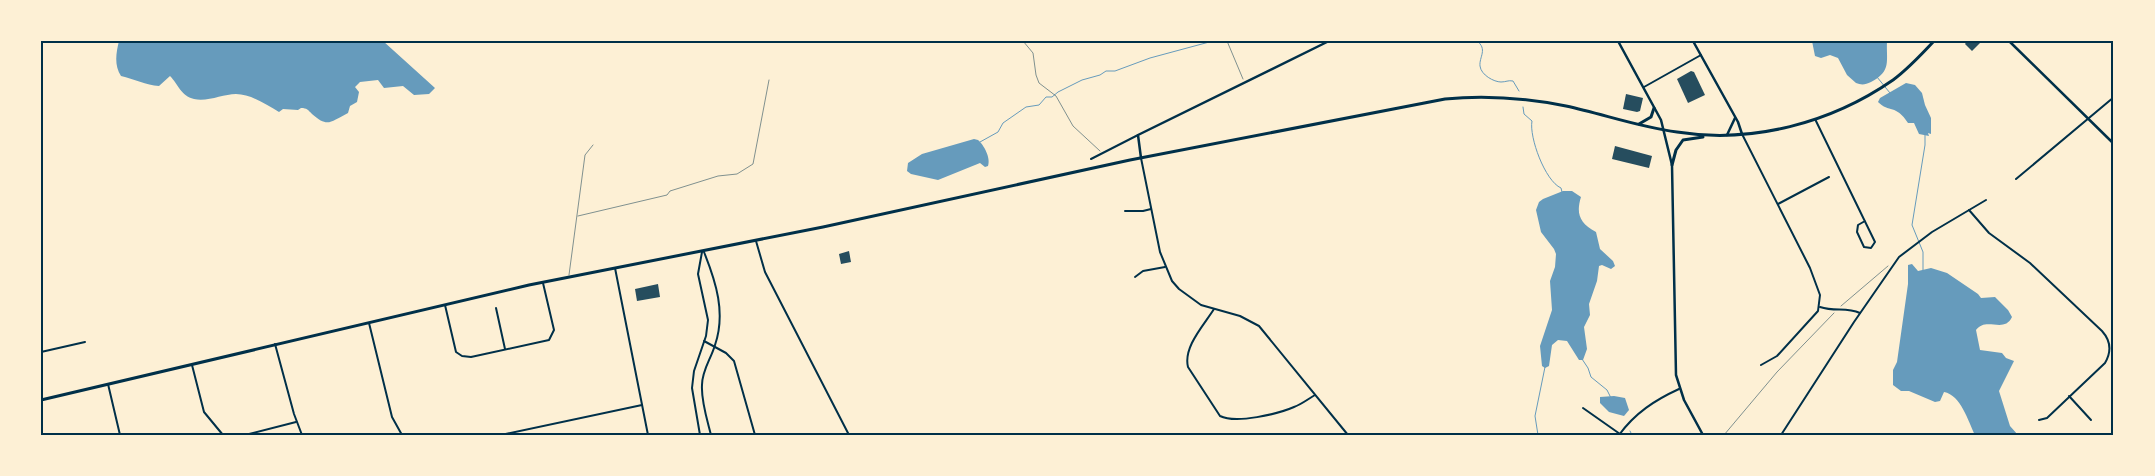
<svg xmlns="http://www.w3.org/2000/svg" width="2155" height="476" font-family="Signika,sans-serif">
  <rect width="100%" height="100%" fill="#fdf0d5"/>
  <g fill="#669bbc">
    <path d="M119,41H383L435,88L429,94L414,95L403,86L384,88L378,80L360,82L355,87L359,92L357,102L350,106L348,113C330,122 328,128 312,114C308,110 307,108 301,108L298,110L283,109L279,112C267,105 251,94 236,94C223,94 208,102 194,99C181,96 178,84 170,76L159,86C146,85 134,79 121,76C114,65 116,53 119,41Z"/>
    <path d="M1812,41H1887C1886,61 1892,71 1871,82C1865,85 1861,85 1856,83L1847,75L1838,58L1830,55L1821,58L1815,56Z"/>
    <path d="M1906,83L1915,85L1922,93L1925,105L1931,118V134L1928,133L1929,136L1919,134L1914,123H1908C1896,104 1889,113 1878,102L1880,98Z"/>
    <path d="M974,139L978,140C984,145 991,158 988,166L985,167L980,163L938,180L911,174L907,171L908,163L922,154Z"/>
    <path d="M1563,191H1572L1581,197C1576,213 1579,223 1596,232L1600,249L1613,261L1615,266L1611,269L1602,265L1599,266L1597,281L1589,304L1590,315L1584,327L1587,349L1583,360H1579L1567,341L1558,340L1552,345L1549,366L1545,368L1542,366L1540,346L1552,310L1550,281L1555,267L1556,254L1554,249L1541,232L1536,210L1539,202L1543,199Z"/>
    <path d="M1912,264L1918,271L1931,268L1947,273L1978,294L1981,298L1995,297L2008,310L2012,317C2004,334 1986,316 1976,330L1980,350L2002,353L2006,358L2014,361L1999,391L2010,426L2018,435H1975C1968,421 1961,395 1944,392L1940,401L1935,402L1909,391H1901L1893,385V370L1897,362L1908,284V265Z"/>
    <polygon points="1614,396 1625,398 1629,410 1624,416 1609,412 1600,403 1600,397"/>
  </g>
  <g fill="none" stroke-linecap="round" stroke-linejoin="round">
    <g stroke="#669bbc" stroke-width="1">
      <path d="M1477,41C1488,49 1479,57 1480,66C1481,75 1494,82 1501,82C1506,82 1508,80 1513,81L1519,91"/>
      <polyline points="1877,77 1890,93"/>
      <path d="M1523,107L1524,114L1532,121C1529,137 1545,181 1561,188L1562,192"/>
      <polyline points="980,142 998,132 1003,123 1026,107 1039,105 1046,97 1052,97 1058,92 1082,80 1100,75 1106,71 1115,71 1150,58 1213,41"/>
      <polyline points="1923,271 1923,252 1912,225 1925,145 1925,135"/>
      <polyline points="1582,359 1588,368 1591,377 1607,390 1611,398"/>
      <polyline points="1630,431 1632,435"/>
      <polyline points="1538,435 1535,416 1545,367"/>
    </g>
  </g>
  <g fill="#264d5e">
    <polygon points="1967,41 1982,41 1972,51 1965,44"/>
    <polygon points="1691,71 1694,72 1705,95 1688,103 1677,79"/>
    <polygon points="1626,94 1643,98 1640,111 1637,112 1623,109"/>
    <polygon points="1615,146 1652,156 1649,168 1612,159"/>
    <polygon points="849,251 851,262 841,264 839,254"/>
    <polygon points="658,284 660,297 637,301 635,289"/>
  </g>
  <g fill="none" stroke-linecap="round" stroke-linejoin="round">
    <g stroke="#003049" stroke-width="0.5">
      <polyline points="1023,41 1033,53 1036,75 1039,83 1056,96 1073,126 1100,151"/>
      <polyline points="1227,41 1243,79"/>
      <polyline points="1841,306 1888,266"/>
      <polyline points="1724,435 1777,372 1834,313"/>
    </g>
    <g stroke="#003049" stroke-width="0.5">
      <polyline points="578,216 667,195 670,191 718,176 737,174 753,164 769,80"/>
      <polyline points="569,275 585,155 593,145"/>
    </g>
    <g stroke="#003049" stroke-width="2">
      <polyline points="1644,87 1701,55"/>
      <polyline points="1815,119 1875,242 1871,248 1864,247 1857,232 1858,225 1865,221"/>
      <polyline points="1742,134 1810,268 1820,295 1818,311 1777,356 1761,365"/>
      <polyline points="1141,158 1160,252 1172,281 1179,289 1201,305 1240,316 1259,326 1348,435"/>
      <polyline points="1091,159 1138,135"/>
      <polyline points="2016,179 2114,97"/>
      <polyline points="1778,204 1829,177"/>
      <path d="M1969,210L1989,233L2030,263L2102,331C2111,341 2112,351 2105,363L2047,418L2039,420"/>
      <polyline points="1125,211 1143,211 1151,209"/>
      <polyline points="756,241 765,272 849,435"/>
      <path d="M704,252C716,282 726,313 715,345C711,359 702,370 702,385C701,401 707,419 711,435"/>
      <polyline points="615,268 648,435"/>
      <polyline points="1135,277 1143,271 1165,267"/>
      <polyline points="445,305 456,352 462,356 471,357 549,340 554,330 543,283"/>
      <path d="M1820,307C1835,312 1846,307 1860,313"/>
      <polyline points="496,308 505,349"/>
      <path d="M1214,309C1204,325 1183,347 1188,367L1220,416C1236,424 1278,414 1294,407C1302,404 1308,399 1315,395"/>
      <polyline points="369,323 392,417 402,435"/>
      <polyline points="704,341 726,353 734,361 755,435"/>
      <polyline points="275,344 294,414 302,435"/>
      <polyline points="41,352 85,342"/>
      <polyline points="192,365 204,412 223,435"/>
      <polyline points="108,384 120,435"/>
      <polyline points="2069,396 2091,420"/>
      <polyline points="1583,408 1620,434"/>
      <polyline points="245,435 296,422"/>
      <polyline points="501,435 642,405"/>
      <polyline points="700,435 692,388 694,371 706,336 708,320 698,274 702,252"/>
      <path d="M1619,435C1635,413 1655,400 1679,389"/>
      <polyline points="1781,435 1854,322 1899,257 1932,232 1986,200"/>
    </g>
    <g stroke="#003049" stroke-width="2.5">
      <polyline points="1618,41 1661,120 1672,165 1676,375 1684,400 1703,435"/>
      <polyline points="1693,41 1738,122 1742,134"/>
      <polyline points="1727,135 1735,118"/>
      <polyline points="1141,158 1138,135 1329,41"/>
    </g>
    <polyline stroke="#003049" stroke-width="2.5" points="2009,41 2114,144"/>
    <g stroke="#003049" stroke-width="3">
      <polyline points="1639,124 1651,117 1654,108"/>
      <polyline points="1672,165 1676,150 1683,140 1703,137"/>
      <path d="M41,400L529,285L823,227L1130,160L1445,99C1486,95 1526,98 1566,106C1603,114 1639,127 1677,132C1752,144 1831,123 1893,80C1908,69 1921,55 1934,41"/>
    </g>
  </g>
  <rect width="2155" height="476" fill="none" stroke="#fdf0d5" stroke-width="85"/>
  <rect x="42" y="42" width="2070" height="392" fill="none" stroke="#003049" stroke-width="2"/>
</svg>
